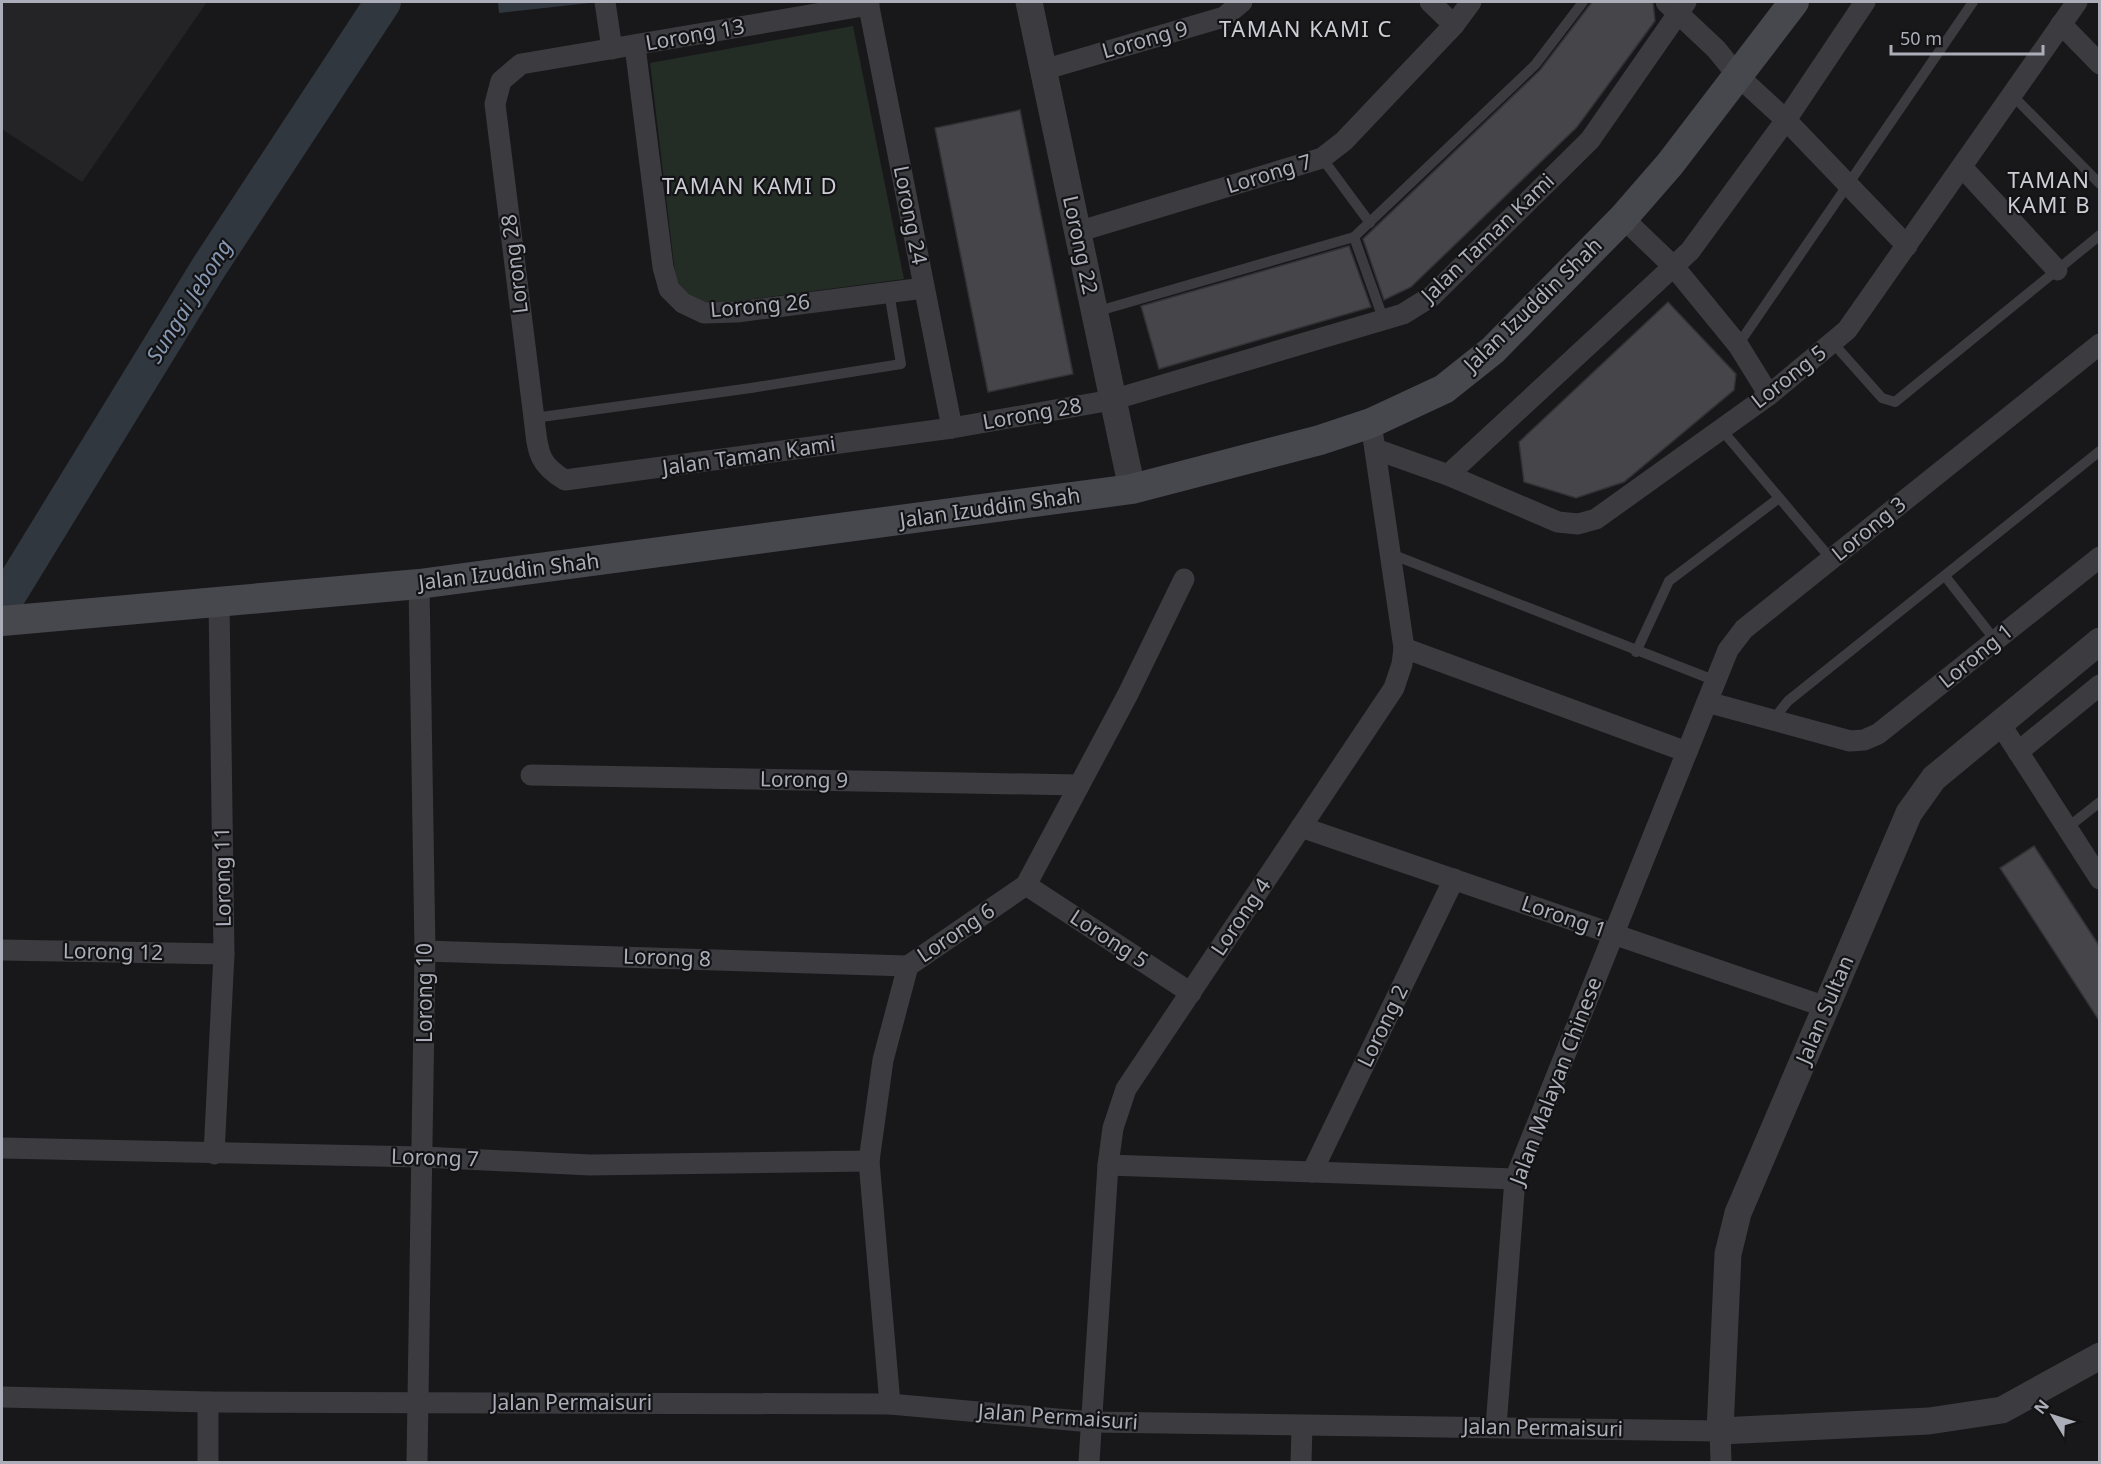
<svg xmlns="http://www.w3.org/2000/svg" width="2101" height="1464" font-family="'Noto Sans',sans-serif">
  <rect width="100%" height="100%" fill="#18181a"/>
  <polygon fill="#242427" points="2,2 207,2 82,182 2,129"/>
  <polygon fill="#242c26" points="853,26 904,279 708,305 690,295 676,281 650,63"/>
  <polygon fill="#31373f" points="498,2 589,2 589,3 499,13"/>
  <g fill="none" stroke-linecap="round" stroke-linejoin="round">
    <polyline stroke="#31373f" stroke-width="36" points="2,605 209,267 383,2"/>
  </g>
  <g fill="#45454a" stroke="#323236" stroke-width="1.5">
    <polygon points="1592,2 1653,2 1655,21 1577,127 1411,287 1384,300 1363,239 1540,70"/>
    <polygon points="1020,110 1073,374 988,392 935,128"/>
    <polygon points="1349,246 1371,307 1159,369 1141,306"/>
    <polygon points="1668,302 1736,374 1734,390 1624,482 1576,498 1524,482 1519,442"/>
    <polygon points="2034,846 2100,947 2100,1022 2000,868"/>
  </g>
  <g fill="none" stroke-linecap="round" stroke-linejoin="round">
    <g stroke="#3b3b40" stroke-width="10">
      <polyline points="2012,95 2100,184"/>
      <polyline points="1322,158 1370,223"/>
      <polyline points="1354,237 1384,321"/>
      <polyline points="1095,312 1354,237 1535,65 1583,2"/>
      <polyline points="1833,343 1882,398 1895,402 2100,235"/>
      <polyline points="1738,345 1973,2"/>
      <polyline points="534,418 751,388 901,364 889,292"/>
      <polyline points="1721,429 1831,559"/>
      <polyline points="1391,554 1716,681"/>
      <polyline points="1945,576 1995,640"/>
      <polyline points="1636,652 1669,581 1779,498"/>
      <polyline points="1772,721 1788,701 2100,451"/>
      <polyline points="2067,828 2100,802"/>
    </g>
    <g stroke="#3b3b40" stroke-width="21">
      <polyline points="605,2 612,49"/>
      <polyline points="868,2 952,428"/>
      <polyline points="1430,2 1454,25"/>
      <polyline points="1666,2 1716,49 1738,76 1786,120 1907,246"/>
      <path d="M869,5L521,64L501,81L495,104L534,418C538,449 536,463 565,480L952,428L1112,400L1403,314L1432,296L1590,140L1686,2"/>
      <polyline points="2061,24 2100,64"/>
      <polyline points="635,46 663,267 669,289 683,303 704,313 737,312 924,288"/>
      <polyline points="1043,70 1224,17 1242,2"/>
      <polyline points="1962,167 2057,270"/>
      <polyline points="1623,218 1675,268 1738,345 1769,395"/>
      <polyline points="1077,232 1322,158 1344,141 1454,25 1471,2"/>
      <polyline points="1375,449 1448,475 1558,522 1578,524 1596,519 1769,395 1847,330 2077,2"/>
      <polyline points="1448,475 1690,251 1786,120 1865,2"/>
      <polyline points="1404,648 1687,752"/>
      <polyline points="1707,702 1850,741 1864,740 1878,734 2100,557"/>
      <polyline points="1999,722 2100,879"/>
      <polyline points="2018,752 2100,685"/>
      <polyline points="531,775 1078,785"/>
      <polyline points="1301,827 1826,1007"/>
      <polyline points="1026,885 1191,993"/>
      <polyline points="2,950 224,954"/>
      <polyline points="425,951 908,966"/>
      <polyline points="2,1148 423,1157 590,1165 869,1161"/>
      <polyline points="214,1154 224,954 219,601"/>
      <polyline points="1108,1165 1515,1179"/>
      <polyline points="1312,1172 1454,879"/>
      <polyline points="2,1397 208,1402 890,1404 1091,1422 1720,1431 1721,1462"/>
      <polyline points="890,1404 869,1161 883,1060 908,966 1026,885 1128,694 1184,579"/>
      <polyline points="1496,1427 1515,1179 1728,650 1744,629 2100,344"/>
      <polyline points="208,1462 208,1402"/>
      <polyline points="417,1462 425,951 419,584"/>
      <polyline points="1089,1462 1108,1165 1113,1128 1126,1089 1394,688 1402,664 1404,648 1371,423"/>
      <polyline points="1301,1462 1302,1426"/>
    </g>
    <g stroke="#3b3b40" stroke-width="27">
      <polyline points="1029,2 1132,489"/>
      <polyline points="2100,641 1934,778 1909,813 1738,1213 1728,1254 1720,1431 1929,1421 2002,1410 2100,1356"/>
    </g>
    <polyline stroke="#47484e" stroke-width="30" points="2,621 419,584 1132,489 1320,440 1371,423 1444,389 1493,350 1623,218 1670,164 1794,2"/>
  </g>
  <g text-anchor="middle" stroke-width="4.5" stroke-linejoin="round" paint-order="stroke">
    <g font-size="21" fill="#abaeb8" stroke="#131315">
      <text transform="translate(695 35) rotate(-10)" y="7">Lorong 13</text>
      <text transform="translate(1145 40) rotate(-16)" y="7">Lorong 9</text>
      <text transform="translate(1269 174) rotate(-17)" y="7">Lorong 7</text>
      <text transform="translate(910 215) rotate(79)" y="7">Lorong 24</text>
      <text transform="translate(1488 238) rotate(-44)" y="7">Jalan Taman Kami</text>
      <text transform="translate(1080 245) rotate(78)" y="7">Lorong 22</text>
      <text transform="translate(515 264) rotate(-97)" y="7">Lorong 28</text>
      <text transform="translate(1533 305) rotate(-44)" y="7">Jalan Izuddin Shah</text>
      <text transform="translate(760 306) rotate(-5)" y="7">Lorong 26</text>
      <text transform="translate(1789 377) rotate(-38)" y="7">Lorong 5</text>
      <text transform="translate(1032 414) rotate(-10)" y="7">Lorong 28</text>
      <text transform="translate(749 456) rotate(-8)" y="7">Jalan Taman Kami</text>
      <text transform="translate(990 508) rotate(-8)" y="7">Jalan Izuddin Shah</text>
      <text transform="translate(1869 529) rotate(-39)" y="7">Lorong 3</text>
      <text transform="translate(509 572) rotate(-7)" y="7">Jalan Izuddin Shah</text>
      <text transform="translate(1976 656) rotate(-39)" y="7">Lorong 1</text>
      <text transform="translate(804 780) rotate(1)" y="7">Lorong 9</text>
      <text transform="translate(223 877) rotate(-91)" y="7">Lorong 11</text>
      <text transform="translate(1241 917) rotate(-56)" y="7">Lorong 4</text>
      <text transform="translate(1564 917) rotate(19)" y="7">Lorong 1</text>
      <text transform="translate(956 933) rotate(-34)" y="7">Lorong 6</text>
      <text transform="translate(1109 939) rotate(33)" y="7">Lorong 5</text>
      <text transform="translate(113 952) rotate(1)" y="7">Lorong 12</text>
      <text transform="translate(667 958) rotate(2)" y="7">Lorong 8</text>
      <text transform="translate(425 993) rotate(-90)" y="7">Lorong 10</text>
      <text transform="translate(1825 1010) rotate(-67)" y="7">Jalan Sultan</text>
      <text transform="translate(1383 1026) rotate(-64)" y="7">Lorong 2</text>
      <text transform="translate(1556 1081) rotate(-69)" y="7">Jalan Malayan Chinese</text>
      <text transform="translate(435 1158) rotate(2)" y="7">Lorong 7</text>
      <text x="572" y="1410">Jalan Permaisuri</text>
      <text transform="translate(1058 1417) rotate(4)" y="7">Jalan Permaisuri</text>
      <text transform="translate(1543 1428) rotate(1)" y="7">Jalan Permaisuri</text>
    </g>
    <g font-size="22" letter-spacing="1.5" fill="#cccdd5" stroke="#131315">
      <text x="1306" y="37">TAMAN KAMI C</text>
      <text x="2049" y="188">TAMAN<tspan x="2049" dy="25">KAMI B</tspan></text>
      <text x="750" y="194">TAMAN KAMI D</text>
    </g>
    <g font-size="22" font-style="italic" fill="#8597b1" stroke="#131315">
      <text transform="translate(189 301) rotate(-58)" y="8">Sungai Jebong</text>
    </g>
  </g>
  <rect width="2101" height="1464" fill="none" stroke="#abaeb8" stroke-width="6"/>
  <g transform="translate(2053 1416) rotate(308)" stroke="#131315" stroke-width="4.5" paint-order="stroke">
  <path d="M0-4.5L10 22L0 15L-10 22Z" fill="#abaeb8"/>
  <text y="-9" font-size="16" font-weight="bold" text-anchor="middle" fill="#abaeb8">N</text>
  </g>
  <path d="M1891 45v9h152v-9" fill="none" stroke="#abaeb8" stroke-width="3"/>
  <text x="1900" y="45" font-size="18" fill="#abaeb8" stroke="#131315" stroke-width="4.5" paint-order="stroke">50 m</text>
</svg>
